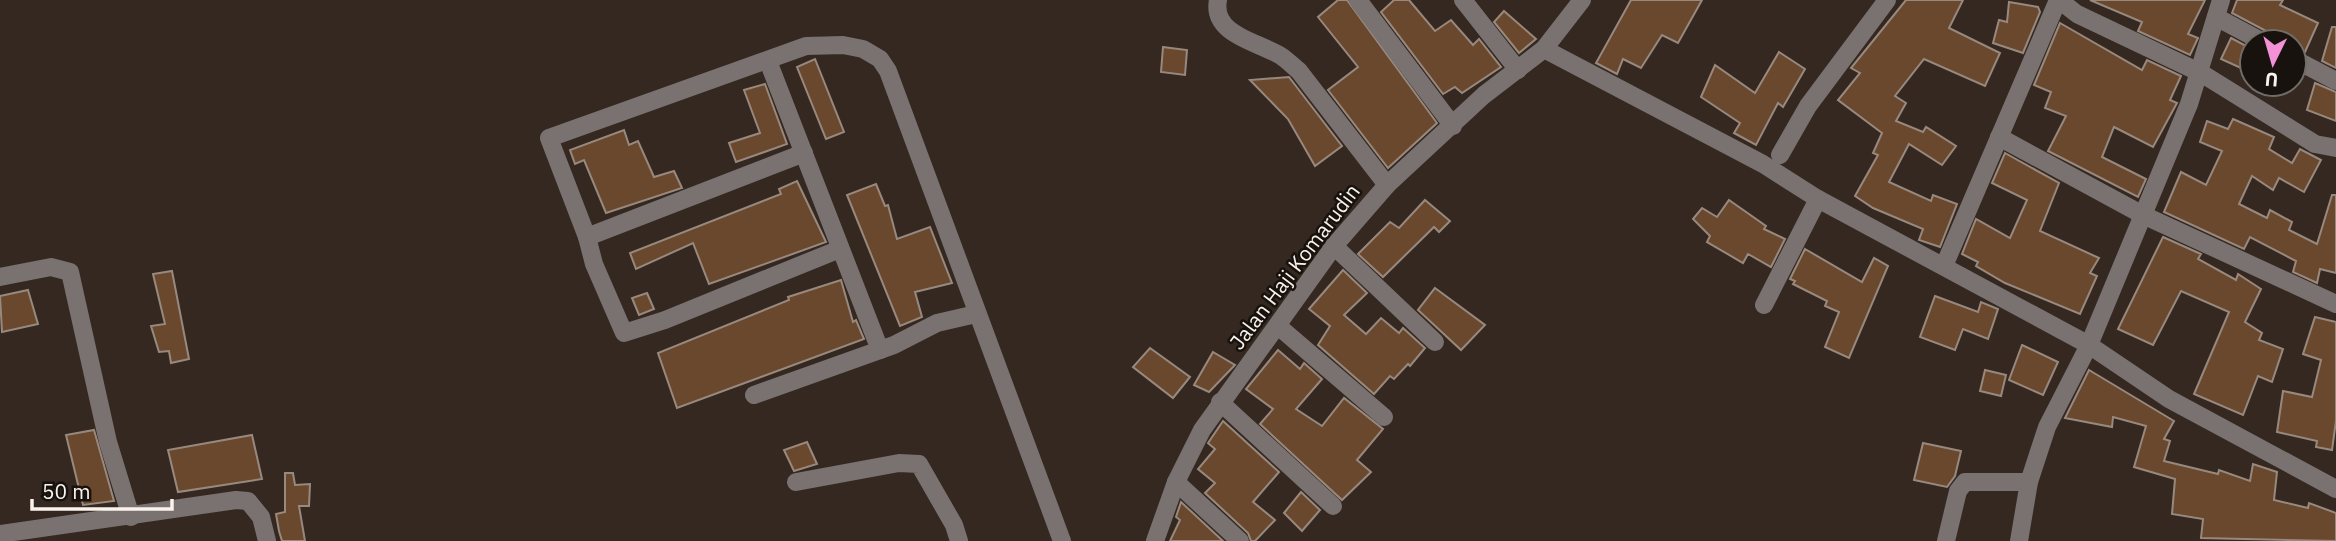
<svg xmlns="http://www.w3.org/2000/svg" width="2336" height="541" font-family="'IBM Plex Sans',sans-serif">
  <rect width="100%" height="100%" fill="#342820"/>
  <g fill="#6a482e" stroke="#98897f" stroke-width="2">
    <polygon points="1338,0 1347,0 1437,123 1388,168 1328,90 1358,67 1318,17"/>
    <polygon points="1394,0 1409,0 1435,31 1451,20 1473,45 1479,39 1501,67 1462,93 1455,87 1443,94 1381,12"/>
    <polygon points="1631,0 1702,0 1678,43 1662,35 1641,68 1623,59 1617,74 1596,63"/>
    <polygon points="1906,0 1963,0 1949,28 2000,53 1985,86 1924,59 1895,96 1906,103 1896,121 1923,132 1926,127 1956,146 1942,165 1909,144 1889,182 1931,201 1933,195 1957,204 1940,247 1919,240 1923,229 1873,208 1855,196 1878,155 1873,153 1882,133 1838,100 1860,73 1851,68"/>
    <polygon points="2090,0 2205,0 2188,34 2198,38 2190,55 2138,31 2142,22"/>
    <polygon points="2237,0 2283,0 2280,5 2318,23 2305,52 2294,48 2294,42 2274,42 2268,32 2232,13"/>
    <polygon points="2009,2 2038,7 2040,12 2023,53 1993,43 1999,20 2007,22"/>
    <polygon points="1504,11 1536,39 1519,53 1494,22"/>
    <polygon points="2060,23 2142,70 2147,60 2181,76 2170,100 2177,103 2153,147 2114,127 2102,157 2146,179 2138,197 2048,151 2066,116 2045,108 2051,92 2034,85"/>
    <polygon points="2332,27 2336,27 2336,68 2322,61"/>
    <polygon points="2231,38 2252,49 2252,73 2221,59"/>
    <polygon points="1163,47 1187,50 1185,75 1161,72"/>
    <polygon points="1779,52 1805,69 1783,107 1778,103 1756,145 1734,133 1740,123 1701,97 1715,65 1755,93"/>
    <polygon points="815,59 844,132 826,139 797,67"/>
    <polygon points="1289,77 1342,146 1315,166 1288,119 1250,80"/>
    <polygon points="2315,83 2336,92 2336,121 2307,110"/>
    <polygon points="765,84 787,144 736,162 729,143 760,133 744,90"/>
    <polygon points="2233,119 2274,137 2269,149 2292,163 2300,149 2321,160 2304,192 2279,178 2273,190 2252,176 2239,204 2267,218 2270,210 2292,222 2289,230 2317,244 2332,195 2336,195 2336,273 2320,269 2317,283 2293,272 2296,261 2250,237 2244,249 2164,212 2181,172 2206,185 2222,151 2200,142 2207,121 2228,129"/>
    <polygon points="624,130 629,145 638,141 654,177 674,171 682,188 606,213 584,160 575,164 570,150"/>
    <polygon points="2005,153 2059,183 2040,231 2099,258 2090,273 2097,276 2080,314 2005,283 1976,266 1978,262 1962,254 1976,219 2010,238 2027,200 1992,183"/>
    <polygon points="797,181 826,242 709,284 693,243 636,269 630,253 781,194 779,189"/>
    <polygon points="876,184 885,206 888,205 897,239 930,227 952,283 915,292 922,317 900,326 847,195"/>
    <polygon points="1425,200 1450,221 1439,232 1434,227 1383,277 1358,254 1390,222 1399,228"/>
    <polygon points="1729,200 1766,226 1764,229 1785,239 1771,267 1748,254 1743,263 1707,242 1710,236 1693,219 1702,208 1717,217"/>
    <polygon points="2163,237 2201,254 2198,259 2236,280 2238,274 2261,289 2245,322 2262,333 2259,340 2283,349 2272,382 2258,376 2243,415 2194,394 2229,312 2181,291 2153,345 2118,329"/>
    <polygon points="1805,249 1862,282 1874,258 1888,266 1849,358 1825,347 1839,312 1825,306 1827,301 1793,284 1795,281 1790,279"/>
    <polygon points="1343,270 1367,293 1344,315 1366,334 1381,318 1399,333 1403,328 1425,348 1410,366 1408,364 1394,379 1390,376 1374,394 1318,345 1330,326 1309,309"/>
    <polygon points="172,271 189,359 171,363 169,351 159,352 151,326 165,324 153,274"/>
    <polygon points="841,280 853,322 856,320 864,339 677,408 658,353 789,300 788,297"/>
    <polygon points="1435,288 1485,325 1461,350 1418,310"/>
    <polygon points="28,290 38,324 2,332 0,296"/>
    <polygon points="647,293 654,309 639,315 632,298"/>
    <polygon points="1935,296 1978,312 1981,302 1998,309 1988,339 1963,329 1955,350 1920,337"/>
    <polygon points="2315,317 2336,322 2336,421 2332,450 2316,447 2317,441 2277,432 2283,391 2312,397 2321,360 2303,354"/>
    <polygon points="2022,345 2058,362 2043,395 2009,380"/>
    <polygon points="1150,348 1190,377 1173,398 1133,367"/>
    <polygon points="1278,350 1300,369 1304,363 1322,379 1296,409 1322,426 1344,398 1383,429 1357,460 1371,472 1342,500 1260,424 1273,409 1246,389"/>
    <polygon points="1213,352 1235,365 1209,392 1194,385"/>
    <polygon points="1985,370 2006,375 2001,396 1980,391"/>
    <polygon points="2089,370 2174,421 2164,439 2170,441 2164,461 2218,474 2219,470 2250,481 2253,464 2277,472 2274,500 2308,508 2309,503 2336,513 2336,541 2201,538 2203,519 2172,514 2175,479 2134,467 2146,426 2113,417 2112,427 2065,418"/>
    <polygon points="1223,421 1279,472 1253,502 1275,520 1255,541 1251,541 1248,533 1205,493 1215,483 1198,469 1215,449 1208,443"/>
    <polygon points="94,430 114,501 83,505 66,435"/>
    <polygon points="252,435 262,479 178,492 168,450"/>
    <polygon points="807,442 817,464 794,471 784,450"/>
    <polygon points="1923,443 1961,451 1955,476 1947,487 1914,480"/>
    <polygon points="285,473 293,473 295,485 310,484 309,506 299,506 305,541 282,541 279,531 276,514 285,512"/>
    <polygon points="1301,492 1320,510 1302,531 1284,513"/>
    <polygon points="1181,502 1223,541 1170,541 1180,520 1176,517"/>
  </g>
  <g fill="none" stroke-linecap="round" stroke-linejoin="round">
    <g stroke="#7a7271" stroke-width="18">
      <path d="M1218,0C1211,35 1259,42 1281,56C1287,60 1293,66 1299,71L1387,185"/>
      <polyline points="1358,0 1453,126"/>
      <polyline points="1463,0 1518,70"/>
      <polyline points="2059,0 2077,14 2201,73 2315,144 2336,148"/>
      <polyline points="2216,17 2263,42"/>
      <polyline points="1544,49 1763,164 1818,199 2089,345 2169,399 2336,489"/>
      <polyline points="2294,59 2336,81"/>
      <polyline points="768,61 880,350"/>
      <polyline points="1999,137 2143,215 2336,304"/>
      <polyline points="804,153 587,237 594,264 624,333 665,320 840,249"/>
      <polyline points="1780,155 1808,106 1887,0"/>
      <polyline points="587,237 549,138 806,46 843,45 863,49 880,59 888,71 1062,541"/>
      <polyline points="1334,246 1435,342"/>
      <polyline points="1944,266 2058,0"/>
      <polyline points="0,277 51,267 70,272 108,442 131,517"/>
      <polyline points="1764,305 1818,199"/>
      <polyline points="1278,326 1384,417"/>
      <polyline points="754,395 894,345 937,323 976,314"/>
      <polyline points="1220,402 1333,506"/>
      <polyline points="796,482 899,463 919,464 954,525 959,541"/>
      <polyline points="1176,482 1240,541"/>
      <polyline points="0,534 236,500 248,501 261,517 267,541"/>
      <polyline points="1155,541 1176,482 1202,430 1334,246 1387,185 1484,95 1544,49 1582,0"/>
      <polyline points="1946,541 1958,491 1965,482 2029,482"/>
      <polyline points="2019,541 2029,482 2047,427 2089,345 2189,104 2221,0"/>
    </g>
  </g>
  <g text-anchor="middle" stroke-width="5" stroke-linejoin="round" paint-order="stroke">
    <g font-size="21" fill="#faf2ec" stroke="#17120e">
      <text transform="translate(1295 267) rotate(-53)" y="7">Jalan Haji Komarudin</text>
    </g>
  </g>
  <g transform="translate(2273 63) rotate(185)"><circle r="33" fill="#17120e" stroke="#726c67" stroke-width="2"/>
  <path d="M0-5L12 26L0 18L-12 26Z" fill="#f391d6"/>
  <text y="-10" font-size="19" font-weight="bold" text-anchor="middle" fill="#faf2ec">U</text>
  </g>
  <path d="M32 499v10h140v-10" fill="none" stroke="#faf2ec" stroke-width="3.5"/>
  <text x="42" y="499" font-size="21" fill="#faf2ec" stroke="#17120e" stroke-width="5" paint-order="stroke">50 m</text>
</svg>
